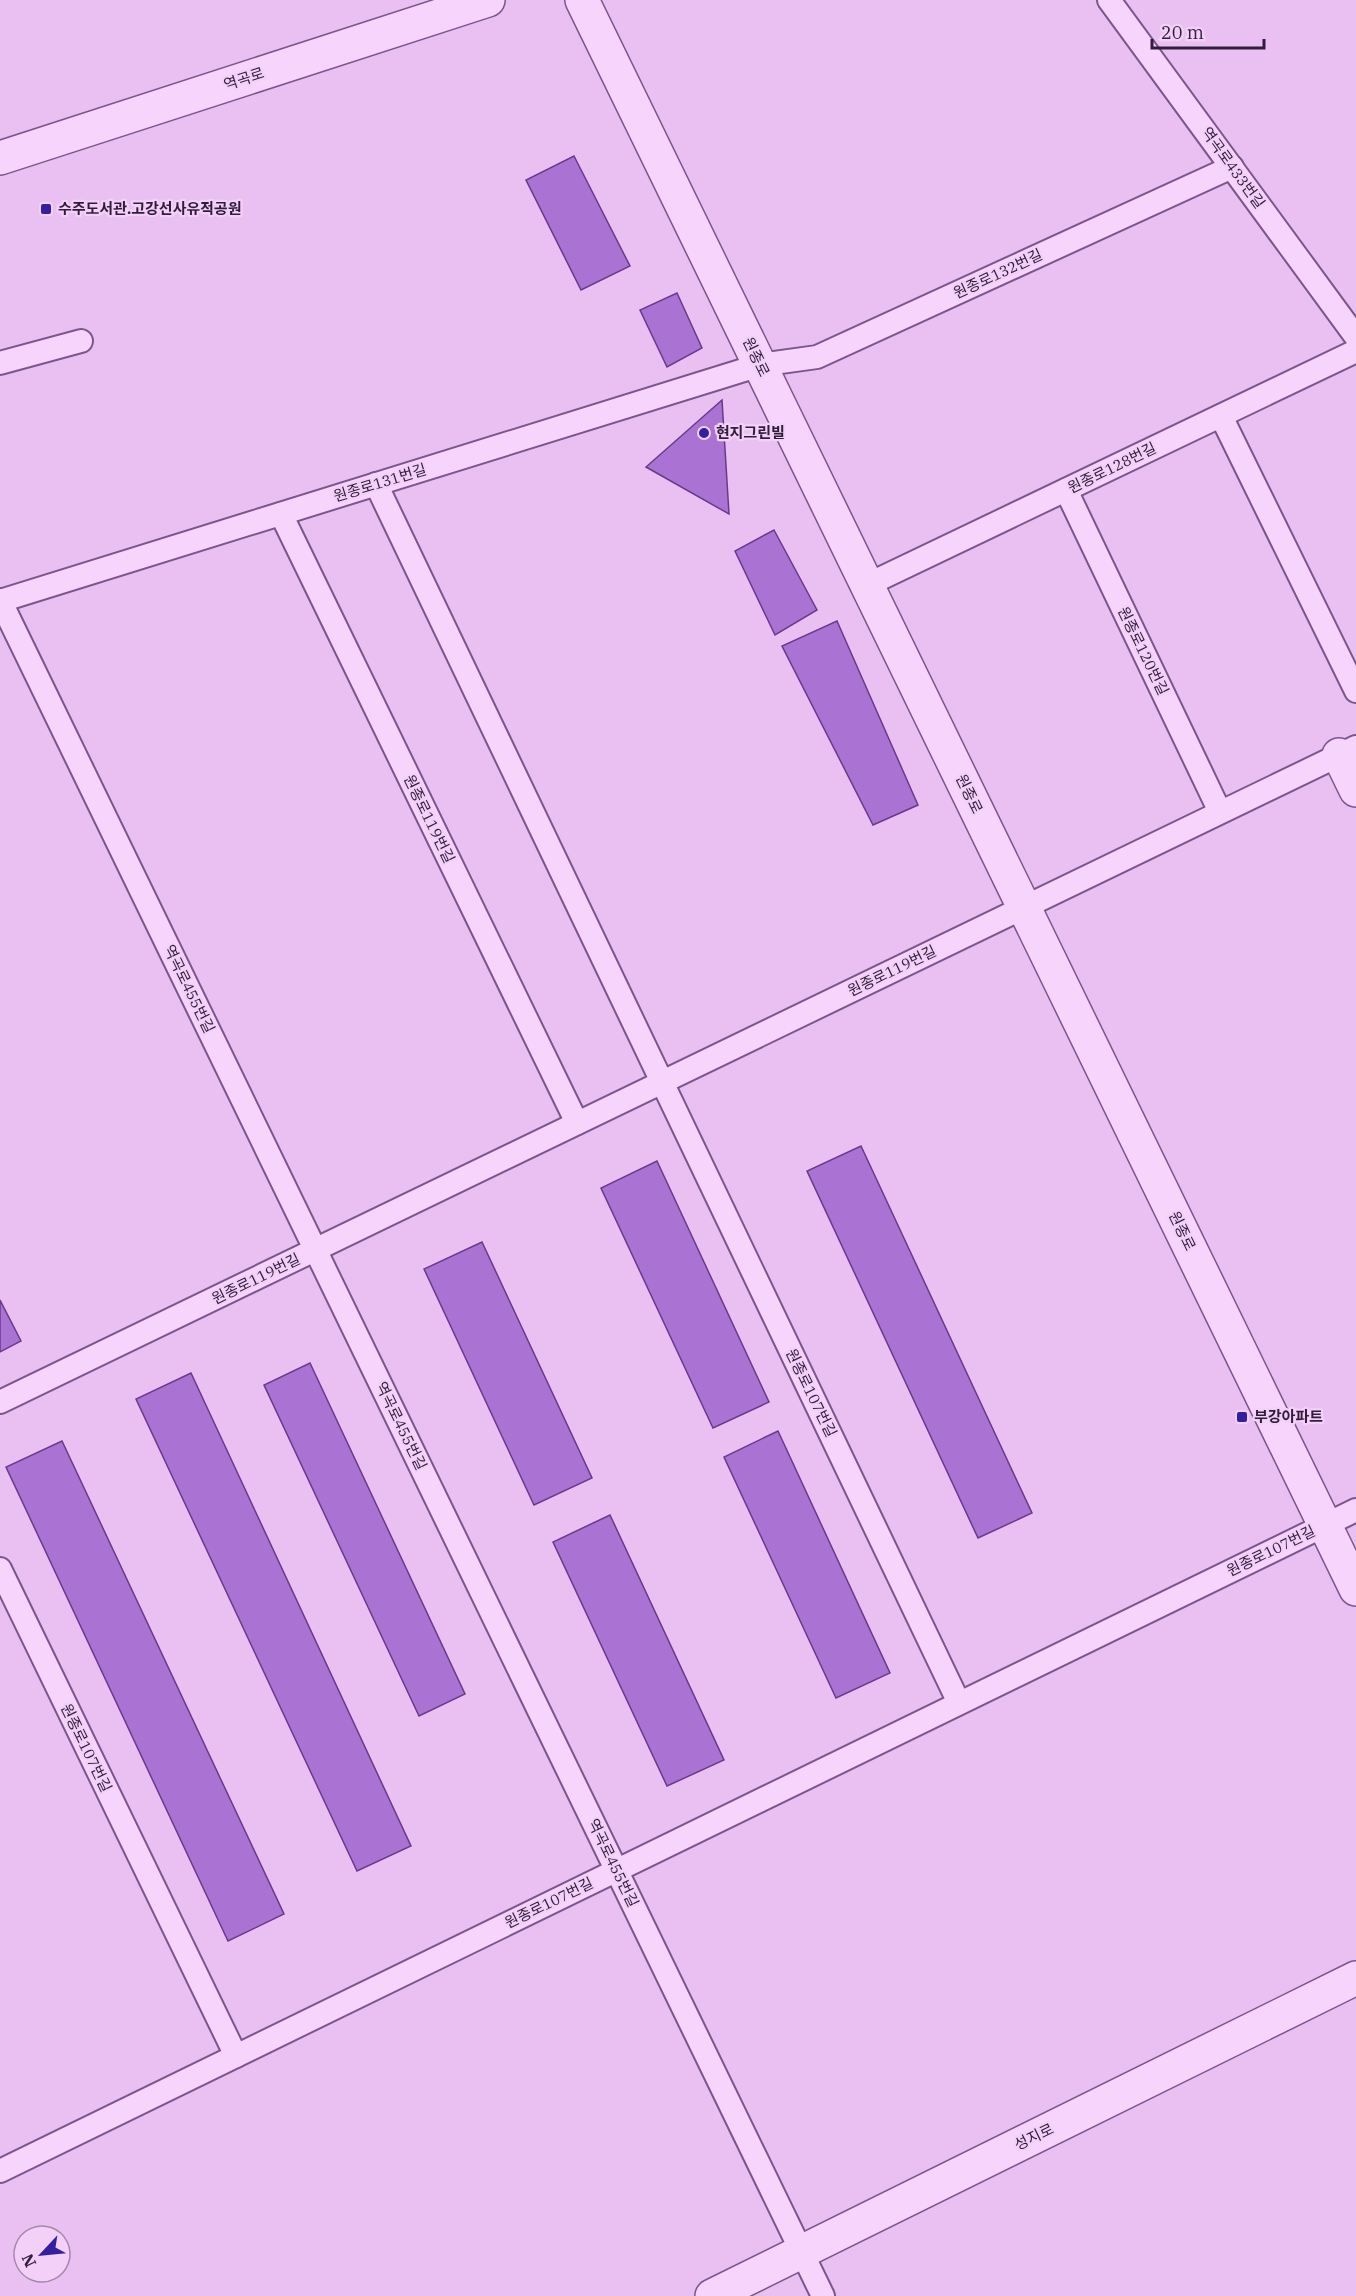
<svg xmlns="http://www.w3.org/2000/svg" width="1356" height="2296" font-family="'IBM Plex Serif','Noto Sans KR',serif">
  <rect width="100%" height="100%" fill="#eac0f2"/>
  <g fill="#a972d3" stroke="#683a8e" stroke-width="1.5">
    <polygon points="574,156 630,266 581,290 526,180"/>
    <polygon points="677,293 702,348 667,367 640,310"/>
    <polygon points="722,400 729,514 646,467"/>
    <polygon points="774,530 817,610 775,635 735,551"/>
    <polygon points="837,621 918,805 873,825 782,646"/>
    <polygon points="861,1146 1032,1513 978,1538 807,1171"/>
    <polygon points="657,1161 769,1402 713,1428 601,1188"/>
    <polygon points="482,1242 592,1478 534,1505 424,1269"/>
    <polygon points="0,1300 21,1341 0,1352"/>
    <polygon points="310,1363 465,1694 419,1716 264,1385"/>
    <polygon points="191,1373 411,1846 357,1871 136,1399"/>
    <polygon points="778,1431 890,1673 836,1698 724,1457"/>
    <polygon points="62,1441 284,1914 228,1941 6,1467"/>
    <polygon points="610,1515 724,1760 667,1786 553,1542"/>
  </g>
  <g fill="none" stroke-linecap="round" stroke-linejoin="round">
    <defs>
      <g id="service">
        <polyline points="1109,0 1356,337"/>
        <polyline points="0,363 81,341"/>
        <polyline points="1221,416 1356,691"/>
        <polyline points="376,484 959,1703"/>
        <polyline points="1066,490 1220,812"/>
        <polyline points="281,514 577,1123"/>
        <polyline points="867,585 1356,351"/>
        <polyline points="0,600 823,2296"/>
        <polyline points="0,601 760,365 817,357 1232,167"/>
        <polyline points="0,1402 1356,747"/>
        <polyline points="0,1569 236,2056"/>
        <polyline points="0,2171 1356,1510"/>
      </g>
      <g id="minor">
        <polyline points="582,0 1356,1589"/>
        <polyline points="1339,755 1356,790"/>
      </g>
      <g id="tertiary">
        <polyline points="0,158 488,0"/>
        <polyline points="712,2296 1356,1978"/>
      </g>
    </defs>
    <use href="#service" stroke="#7b568d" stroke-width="26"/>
    <use href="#minor" stroke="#7b568d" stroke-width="36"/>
    <use href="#tertiary" stroke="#7b568d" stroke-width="36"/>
    <use href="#service" stroke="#f6d4fc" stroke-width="22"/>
    <use href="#minor" stroke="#f6d4fc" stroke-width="33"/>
    <use href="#tertiary" stroke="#f6d4fc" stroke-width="33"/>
  </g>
  <g fill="#3320a1" stroke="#f3d0f8" stroke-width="2">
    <rect x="40" y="203" width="12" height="12" rx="3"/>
    <circle cx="704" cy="433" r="6"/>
    <rect x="1236" y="1411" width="12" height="12" rx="3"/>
  </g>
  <g text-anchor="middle" stroke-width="4.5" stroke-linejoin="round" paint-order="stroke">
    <g font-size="15" fill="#301c3b" stroke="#f3d0f8">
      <text transform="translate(244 79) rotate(-18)" y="5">역곡로</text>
      <text transform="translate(1233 168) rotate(54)" y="5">역곡로433번길</text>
      <text transform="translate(998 274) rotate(-25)" y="5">원종로132번길</text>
      <text transform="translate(756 357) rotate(64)" y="5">원종로</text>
      <text transform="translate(1112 468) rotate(-26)" y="5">원종로128번길</text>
      <text transform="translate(380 483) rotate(-17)" y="5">원종로131번길</text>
      <text transform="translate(1143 651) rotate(64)" y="5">원종로120번길</text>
      <text transform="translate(969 794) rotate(64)" y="5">원종로</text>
      <text transform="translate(429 819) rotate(64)" y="5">원종로119번길</text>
      <text transform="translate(892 971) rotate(-26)" y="5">원종로119번길</text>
      <text transform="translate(189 989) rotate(64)" y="5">역곡로455번길</text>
      <text transform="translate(1182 1231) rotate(64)" y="5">원종로</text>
      <text transform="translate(256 1279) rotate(-26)" y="5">원종로119번길</text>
      <text transform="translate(811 1393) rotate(64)" y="5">원종로107번길</text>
      <text transform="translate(401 1426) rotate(64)" y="5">역곡로455번길</text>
      <text transform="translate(1271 1551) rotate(-26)" y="5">원종로107번길</text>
      <text transform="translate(86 1748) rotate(64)" y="5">원종로107번길</text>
      <text transform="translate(613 1863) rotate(64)" y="5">역곡로455번길</text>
      <text transform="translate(549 1903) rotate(-26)" y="5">원종로107번길</text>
      <text transform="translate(1034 2137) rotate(-26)" y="5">성지로</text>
    </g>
    <g font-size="15" font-weight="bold" fill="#301c3b" stroke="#f3d0f8" text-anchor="start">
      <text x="58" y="214">수주도서관.고강선사유적공원</text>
      <text x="716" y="438">현지그린빌</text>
      <text x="1254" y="1422">부강아파트</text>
    </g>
  </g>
  <g transform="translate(42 2254) rotate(244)"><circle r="28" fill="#f3d0f8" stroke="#a588ac" stroke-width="1.5"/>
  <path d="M0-4.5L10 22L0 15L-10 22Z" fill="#3320a1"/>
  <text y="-9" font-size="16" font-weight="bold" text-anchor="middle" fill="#301c3b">N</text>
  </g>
  <path d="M1152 39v9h112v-9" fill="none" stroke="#301c3b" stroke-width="3"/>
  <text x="1161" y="39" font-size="18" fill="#301c3b" stroke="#f3d0f8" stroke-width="4.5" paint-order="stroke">20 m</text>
</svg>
